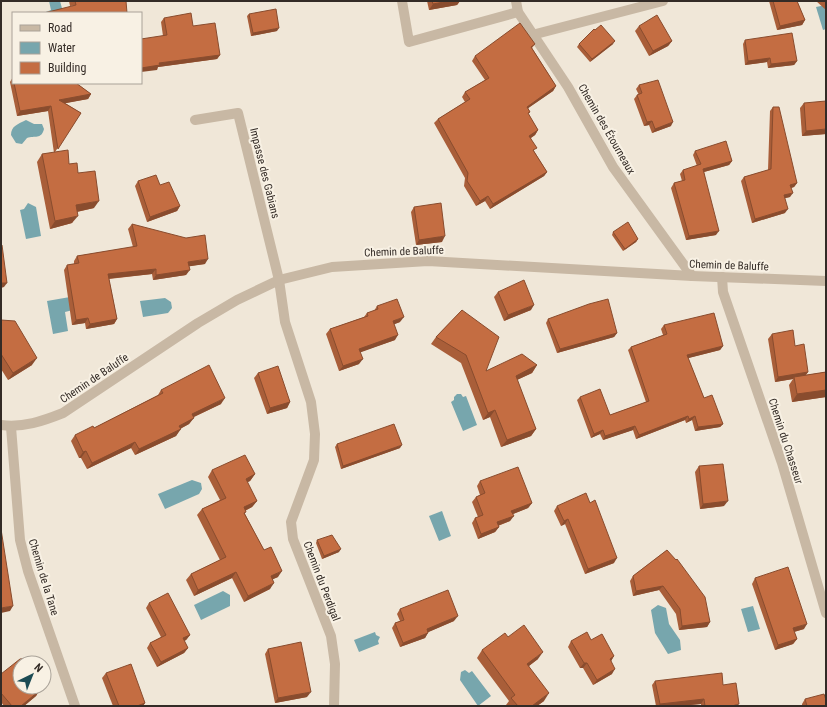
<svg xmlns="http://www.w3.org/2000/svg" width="827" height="707" font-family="'Roboto Condensed',sans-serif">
  <rect width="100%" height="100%" fill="#f0e7d8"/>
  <g fill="#77a6ad">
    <polygon points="49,1 60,1 63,12 43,13 51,10"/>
    <polygon points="826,5 826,29 823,30 816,7"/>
    <path d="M26,120L34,124H42L44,129C41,140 35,135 27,138L22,144L16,143L11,135C11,126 18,124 26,120Z"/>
    <polygon points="28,203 36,207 41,236 26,239 20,210 24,209"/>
    <polygon points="70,297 73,310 65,312 68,331 53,334 47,301"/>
    <polygon points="165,298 171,302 172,308 168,313 143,317 140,301"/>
    <polygon points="457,394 461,394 463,397 466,396 477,425 463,431 451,402 454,400 454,397"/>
    <polygon points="192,480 201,483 202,489 199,494 165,509 158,494"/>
    <polygon points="442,511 451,536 439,541 429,516"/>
    <polygon points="223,591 230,595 230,606 201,620 194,605"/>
    <polygon points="658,605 666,608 669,624 680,640 681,650 668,654 655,633 651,610"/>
    <polygon points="753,606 760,629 748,632 741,609"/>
    <polygon points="375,632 376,635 380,637 378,641 379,644 359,652 354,640"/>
    <polygon points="465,670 469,673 472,671 491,696 478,706 460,680 461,672"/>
  </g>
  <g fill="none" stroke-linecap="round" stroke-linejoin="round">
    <g stroke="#c8b8a4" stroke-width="10">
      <polyline points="402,1 409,42 518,12"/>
      <polyline points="532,35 663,1"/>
    </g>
    <g stroke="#c8b8a4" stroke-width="10">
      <polyline points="516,1 518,12 568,87 613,167 692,276"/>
      <polyline points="195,120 238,113 279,280 285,322 311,402 315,434 314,460 291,522 293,539 331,636 335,664 334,706"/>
      <polyline points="722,277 723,292 782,463 826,613"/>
      <path d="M1,425C23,428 43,421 63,413L198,323L237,300L279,280L332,267L428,261L692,276L826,281"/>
      <polyline points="11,427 20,540 28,571 75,706"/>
    </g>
  </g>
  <g fill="#a95e39">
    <polygon points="69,1 127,1 70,6"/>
    <polygon points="427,1 460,1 457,5 429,10"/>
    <polygon points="769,1 797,1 805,20 802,25 777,30"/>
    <polygon points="816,1 826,1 826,10"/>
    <polygon points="249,14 277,31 251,36 247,16"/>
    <polygon points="164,18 193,26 220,55 217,59 158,67 157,70 163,36 161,22"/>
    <polygon points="639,26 672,41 668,46 649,56 635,31"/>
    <polygon points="745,40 797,61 794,65 768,68 767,62 745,65 743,44"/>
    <polygon points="535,44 532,48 556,86 553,91 528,108 530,112 528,114 538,130 535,135 531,138 534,151 547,172 544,176 490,209 485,201 476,206 464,186 465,178 434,123 438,119 465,102 462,97 465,92 485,80 472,61 475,56"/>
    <polygon points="579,44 613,44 590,62 577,47"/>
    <polygon points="13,77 13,83 76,83 91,94 88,99 65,103 81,113 55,152 69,164 78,173 94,208 77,212 72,223 50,229 37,162 42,154 54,153 48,111 17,116 10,82"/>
    <polygon points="639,85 671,126 652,133 649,125 644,126 634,99 637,95 639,95 636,89"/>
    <polygon points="804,103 826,134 802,136 800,108"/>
    <polygon points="773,107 797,183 794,187 791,188 790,197 785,198 785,213 752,223 741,181 744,177 768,170 770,111"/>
    <polygon points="695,151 732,161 729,165 704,172 716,235 686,240 671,188 674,183 682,181 680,174 683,170 697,166 693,155"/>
    <polygon points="138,181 160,185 180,206 177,211 147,222 135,186"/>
    <polygon points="414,207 442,242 416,245 411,212"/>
    <polygon points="132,224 205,264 189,266 186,275 153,280 152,274 109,279 117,319 114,324 86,329 85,323 72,325 64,270 67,265 74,264 74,261 77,256 133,247 128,229"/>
    <polygon points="613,232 638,239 636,242 623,251 612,235"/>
    <polygon points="498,292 531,310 504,321 494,297"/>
    <polygon points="377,306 400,322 394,324 395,340 360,352 359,364 339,371 326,334 330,329 364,317 367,313 374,311"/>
    <polygon points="462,310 486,371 537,365 532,373 517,380 536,429 531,436 501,447 490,417 483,420 461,363 431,344 436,337"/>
    <polygon points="548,319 617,333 614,337 557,353 546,323"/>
    <polygon points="1,320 32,365 8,380 1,369"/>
    <polygon points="664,325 723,346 720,350 688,358 704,398 723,424 720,427 695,431 692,420 686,423 685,420 636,439 633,430 603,440 600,434 591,438 577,400 580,397 610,415 646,402 628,350 631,347 663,335 661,329"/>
    <polygon points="772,334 795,346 808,372 806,375 826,372 826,397 792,402 789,385 793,379 775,382 768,339"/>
    <polygon points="258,373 290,402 287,408 267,414 254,378"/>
    <polygon points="161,390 221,404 194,417 189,424 180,429 176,436 135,455 131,448 87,469 81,458 79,458 71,441 75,435 94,428 158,395"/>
    <polygon points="337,444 400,448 341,469 335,447"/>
    <polygon points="699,466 724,506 700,509 695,472"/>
    <polygon points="212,470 255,474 250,481 247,482 257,501 252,507 245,511 245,514 278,577 272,579 270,589 244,602 232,578 194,596 186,580 191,574 220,560 197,515 202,509 220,500 208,477"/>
    <polygon points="480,481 532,503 528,508 513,514 510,521 498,526 499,527 495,532 478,539 472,523 475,518 478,517 472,502 476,497 480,495 477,486"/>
    <polygon points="557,506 614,563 585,574 565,524 561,526 554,511"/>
    <polygon points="317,540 339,552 322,559 316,543"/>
    <polygon points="667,550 710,622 707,627 679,630 676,614 659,590 633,596 630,581 633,576"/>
    <polygon points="755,578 804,629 794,632 797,639 793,644 775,650 752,584"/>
    <polygon points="149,603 190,635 186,640 184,641 188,648 184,653 157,667 147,648 150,643 161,637 146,608"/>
    <polygon points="400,609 454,621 428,632 425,638 400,647 392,628 395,623 400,621 397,614"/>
    <polygon points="508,637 538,659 529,666 544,701 537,706 507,706 506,705 509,701 477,658 482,650"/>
    <polygon points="591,640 614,656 611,661 612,674 593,685 583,668 580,668 568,647 571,641"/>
    <polygon points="268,649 307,697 275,703 265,654"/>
    <polygon points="106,673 145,703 143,706 113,706 102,678"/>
    <polygon points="1,674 39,691 36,696 24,706 4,706 1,702"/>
    <polygon points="655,681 723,685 737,706 701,706 701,704 679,706 656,706 652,685"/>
    <polygon points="805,699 826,706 802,706 802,704"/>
  </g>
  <g fill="#894c2e">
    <polygon points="449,1 460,1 457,5 429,10 433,4"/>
    <polygon points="805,20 802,25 777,30 780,26"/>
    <polygon points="279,28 277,31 251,36 253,33"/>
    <polygon points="615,41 613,44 590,62 592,59"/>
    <polygon points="672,41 668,46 649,56 653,51"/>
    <polygon points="220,55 217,59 158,67 157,70 141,72 141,68 159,63"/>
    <polygon points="770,58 767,62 745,65 748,61"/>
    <polygon points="797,61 794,65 768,68 771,64"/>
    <polygon points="556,86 553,91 524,111 527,107"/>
    <polygon points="91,94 88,99 56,105 59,100"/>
    <polygon points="51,106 48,111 17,116 20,111"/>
    <polygon points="652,121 649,125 644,126 647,122"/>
    <polygon points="673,122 671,126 652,133 655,129"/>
    <polygon points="826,129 826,134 802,136 806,131"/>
    <polygon points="538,130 535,135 526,141 529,136"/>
    <polygon points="732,161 729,165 700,173 703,169"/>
    <polygon points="547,172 544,176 490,209 493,204"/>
    <polygon points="797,183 794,187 787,189 790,185"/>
    <polygon points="793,193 790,197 781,199 784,195"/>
    <polygon points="488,196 485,201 476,206 480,201"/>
    <polygon points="99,201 94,208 71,213 76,205"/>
    <polygon points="180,206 177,211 147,222 150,217"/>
    <polygon points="788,209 785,213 752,223 755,219"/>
    <polygon points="78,216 72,223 50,229 55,221"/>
    <polygon points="719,231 716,235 686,240 689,236"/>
    <polygon points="445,236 442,242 416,245 419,240"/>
    <polygon points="638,239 636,242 623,251 625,249"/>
    <polygon points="208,259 205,264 185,267 188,262"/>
    <polygon points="156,269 152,274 105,279 108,274"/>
    <polygon points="190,270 186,275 153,280 156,275"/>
    <polygon points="1,283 7,283 4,287 1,288"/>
    <polygon points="534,305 531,310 504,321 508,315"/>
    <polygon points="404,317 400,322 390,326 393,321"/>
    <polygon points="88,318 85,323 72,325 76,320"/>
    <polygon points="117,319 114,324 86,329 90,324"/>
    <polygon points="617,333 614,337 557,353 560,349"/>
    <polygon points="398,335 395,340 356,354 359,349"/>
    <polygon points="723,346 720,350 685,359 687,355"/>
    <polygon points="37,358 32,365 8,380 13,373"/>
    <polygon points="363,359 359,364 339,371 343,366"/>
    <polygon points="537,365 532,373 510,383 516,376"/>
    <polygon points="808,372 804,377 794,377 793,379 775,382 778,377"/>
    <polygon points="826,390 826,397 792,402 797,394"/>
    <polygon points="225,398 221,404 187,420 192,414"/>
    <polygon points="290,402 287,408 267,414 270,408"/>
    <polygon points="495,410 490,417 483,420 488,413"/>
    <polygon points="688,416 685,420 636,439 639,435"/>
    <polygon points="695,416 692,420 686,423 689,419"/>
    <polygon points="194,418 189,424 174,432 179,426"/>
    <polygon points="723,424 720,427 695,431 698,427"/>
    <polygon points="635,426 633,430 603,440 605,436"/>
    <polygon points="181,429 176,436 135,455 139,449"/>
    <polygon points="536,429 531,436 501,447 507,440"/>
    <polygon points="603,430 600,434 591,438 594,434"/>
    <polygon points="135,442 131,448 87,469 92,463"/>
    <polygon points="402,445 400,448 341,469 343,466"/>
    <polygon points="86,451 81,458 79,458 83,452"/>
    <polygon points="255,474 250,481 242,485 246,479"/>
    <polygon points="257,501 252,507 240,513 244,507"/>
    <polygon points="728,501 724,506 700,509 703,504"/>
    <polygon points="532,503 528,508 508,516 511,511"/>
    <polygon points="514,516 510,521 494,527 497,522"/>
    <polygon points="568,519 565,524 561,526 564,521"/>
    <polygon points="499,527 495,532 478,539 481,534"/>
    <polygon points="341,549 339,552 322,559 324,556"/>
    <polygon points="617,558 614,563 585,574 588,569"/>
    <polygon points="282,571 278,577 267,582 271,576"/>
    <polygon points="236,572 232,578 194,596 198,590"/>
    <polygon points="274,583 270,589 244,602 248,596"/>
    <polygon points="663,586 659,590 633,596 636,591"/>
    <polygon points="13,606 10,611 1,613 1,608"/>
    <polygon points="458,616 454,621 424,634 427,629"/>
    <polygon points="710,622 707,627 679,630 682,626"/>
    <polygon points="807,624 804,629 790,633 793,628"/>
    <polygon points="428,633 425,638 400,647 403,643"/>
    <polygon points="190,635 186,640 180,643 183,638"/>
    <polygon points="797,639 793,644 775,650 778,645"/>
    <polygon points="188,648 184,653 157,667 161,662"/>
    <polygon points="543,652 538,659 522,671 527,664"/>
    <polygon points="614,656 611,661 610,659"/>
    <polygon points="584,663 587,663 583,668 580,668"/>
    <polygon points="615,669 612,674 593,685 597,680"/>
    <polygon points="39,691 36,696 24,706 21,706"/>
    <polygon points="311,692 307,697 275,703 278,698"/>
    <polygon points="549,693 544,701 537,706 532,706"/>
    <polygon points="704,699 701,704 679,706 658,706 660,704"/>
    <polygon points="145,703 143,706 137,706"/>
  </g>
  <g fill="#c46d42" stroke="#894c2e">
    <polygon points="75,1 126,1 127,13 44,13 76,5"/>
    <polygon points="432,1 449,1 433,4"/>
    <polygon points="773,1 797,1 805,20 780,26"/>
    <polygon points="276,9 279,28 253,33 249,14"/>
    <polygon points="191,13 193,26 215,23 220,55 159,63 160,65 141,68 141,39 167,35 164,18"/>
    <polygon points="657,15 672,41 653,51 639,26"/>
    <polygon points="520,23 535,44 531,47 556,86 527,107 530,112 528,113 538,130 529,136 537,148 533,150 547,172 493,204 488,196 480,201 467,181 468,173 438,119 470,99 465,92 489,78 475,56"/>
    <polygon points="601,25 615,41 592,59 579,44 594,29 595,30"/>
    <polygon points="792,33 797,61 771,64 770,58 748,61 745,40"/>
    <polygon points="658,80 673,122 655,129 652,121 647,122 637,95 642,93 639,85"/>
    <polygon points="14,83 76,83 91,94 59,100 81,113 58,149 51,106 20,111"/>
    <polygon points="826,101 826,129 806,131 804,103"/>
    <polygon points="773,107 779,107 797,183 790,185 793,193 784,195 788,209 755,219 744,177 771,169"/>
    <polygon points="726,141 732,161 703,169 719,231 689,236 674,183 685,180 683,170 701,164 695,151"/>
    <polygon points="68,150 69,164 77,163 78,173 95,171 99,201 76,205 78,216 55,221 42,154"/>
    <polygon points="156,175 160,185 169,182 180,206 150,217 138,181"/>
    <polygon points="441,203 445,236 419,240 414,207"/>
    <polygon points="628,222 638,239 625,249 613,232"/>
    <polygon points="132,224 186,238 205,235 208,259 188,262 190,270 156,275 156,269 108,274 117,319 90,324 88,318 76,320 67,265 79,263 77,256 137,246"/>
    <polygon points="1,245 2,245 7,283 1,283"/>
    <polygon points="524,280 534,305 508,315 498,292"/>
    <polygon points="397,299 404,317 393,321 398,335 359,349 363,359 343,366 330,329 368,316 367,313 378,309 377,306"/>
    <polygon points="608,299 617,333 560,349 548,319 589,304"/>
    <polygon points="462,310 499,337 486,371 522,354 537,365 516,376 536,429 507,440 495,410 488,413 466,355 436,337"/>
    <polygon points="714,313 723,346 687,355 704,398 712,395 723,424 698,427 695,416 689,419 688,416 639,435 635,426 605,436 603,430 594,434 580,397 600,389 610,415 649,401 631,347 667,334 664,325"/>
    <polygon points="1,320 15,321 37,358 13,373 1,354"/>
    <polygon points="793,330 795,346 804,344 808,372 778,377 772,334"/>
    <polygon points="209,365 225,398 192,414 194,418 179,426 181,429 139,449 135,442 92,463 86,451 83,452 75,435 93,426 94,428 163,393 161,390"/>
    <polygon points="278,366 290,402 270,408 258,373"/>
    <polygon points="826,372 826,390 797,394 794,377"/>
    <polygon points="394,424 402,445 343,466 337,444"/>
    <polygon points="245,455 255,474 246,479 257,501 244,507 246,512 244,513 264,550 271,547 282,571 271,576 274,583 248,596 236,572 198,590 191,574 226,557 202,509 226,498 212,470"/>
    <polygon points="723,464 728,501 703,504 699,466"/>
    <polygon points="518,467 532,503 511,511 514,516 497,522 499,527 481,534 475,518 483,515 476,497 485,493 480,481"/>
    <polygon points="586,493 590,503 595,500 617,558 588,569 568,519 564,521 557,506"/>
    <polygon points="1,529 13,606 1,608"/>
    <polygon points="332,535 341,549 324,556 317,540"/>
    <polygon points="667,550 676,560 677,559 705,597 710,622 682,626 680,609 663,586 636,591 633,576"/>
    <polygon points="788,567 807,624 793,628 797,639 778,645 755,578"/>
    <polygon points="448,590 458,616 427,629 428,633 403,643 395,623 404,620 400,609"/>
    <polygon points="168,593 190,635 183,638 188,648 161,662 150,643 166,635 149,603"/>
    <polygon points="524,625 543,652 527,664 549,693 532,706 518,706 511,698 515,695 482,650 505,633 508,637"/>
    <polygon points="587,632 591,640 602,634 614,656 610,659 615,669 597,680 587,663 584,663 571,641"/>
    <polygon points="301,642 311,692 278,698 268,649"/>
    <polygon points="34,658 35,663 20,663 20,687 38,687 39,691 21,706 12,706 1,693 1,674 20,659"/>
    <polygon points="131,664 145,703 137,706 119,706 106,673"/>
    <polygon points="722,673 723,685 736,683 739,704 732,706 705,706 704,699 660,704 655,681"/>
    <polygon points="824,694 826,700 826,706 807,706 805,699"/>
  </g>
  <g text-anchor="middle" stroke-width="4" stroke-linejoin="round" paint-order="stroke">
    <g font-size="11" fill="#332b26" stroke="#f8f1e4">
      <text transform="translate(607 129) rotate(60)" y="4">Chemin des Étourneaux</text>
      <text transform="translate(265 173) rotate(76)" y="4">Impasse des Gabians</text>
      <text transform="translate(404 251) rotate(-2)" y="4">Chemin de Baluffe</text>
      <text transform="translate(729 265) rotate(2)" y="4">Chemin de Baluffe</text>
      <text transform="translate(94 378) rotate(-34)" y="4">Chemin de Baluffe</text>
      <text transform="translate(786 441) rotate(72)" y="4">Chemin du Chasseur</text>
      <text transform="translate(44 577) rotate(73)" y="4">Chemin de la Tane</text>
      <text transform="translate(322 581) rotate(69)" y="4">Chemin du Perdigal</text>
    </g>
  </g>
  <rect width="827" height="707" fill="none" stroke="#332b26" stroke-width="4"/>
  <rect x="12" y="12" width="130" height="72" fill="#f8f1e4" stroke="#a9a298"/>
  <rect x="20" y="25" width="20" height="6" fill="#c8b8a4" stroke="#a9a298"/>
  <text x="48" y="32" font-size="12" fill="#332b26">Road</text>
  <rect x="20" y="42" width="20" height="12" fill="#77a6ad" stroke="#a9a298"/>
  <text x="48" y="52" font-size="12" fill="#332b26">Water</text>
  <rect x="20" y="62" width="20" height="12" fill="#c46d42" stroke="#a9a298"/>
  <text x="48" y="72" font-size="12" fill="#332b26">Building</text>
  <g transform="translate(32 675) rotate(43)"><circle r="19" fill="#f8f1e4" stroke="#a9a298"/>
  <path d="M0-3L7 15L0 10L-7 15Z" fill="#1c4b54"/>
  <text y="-6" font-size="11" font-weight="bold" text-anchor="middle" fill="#332b26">N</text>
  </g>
</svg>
